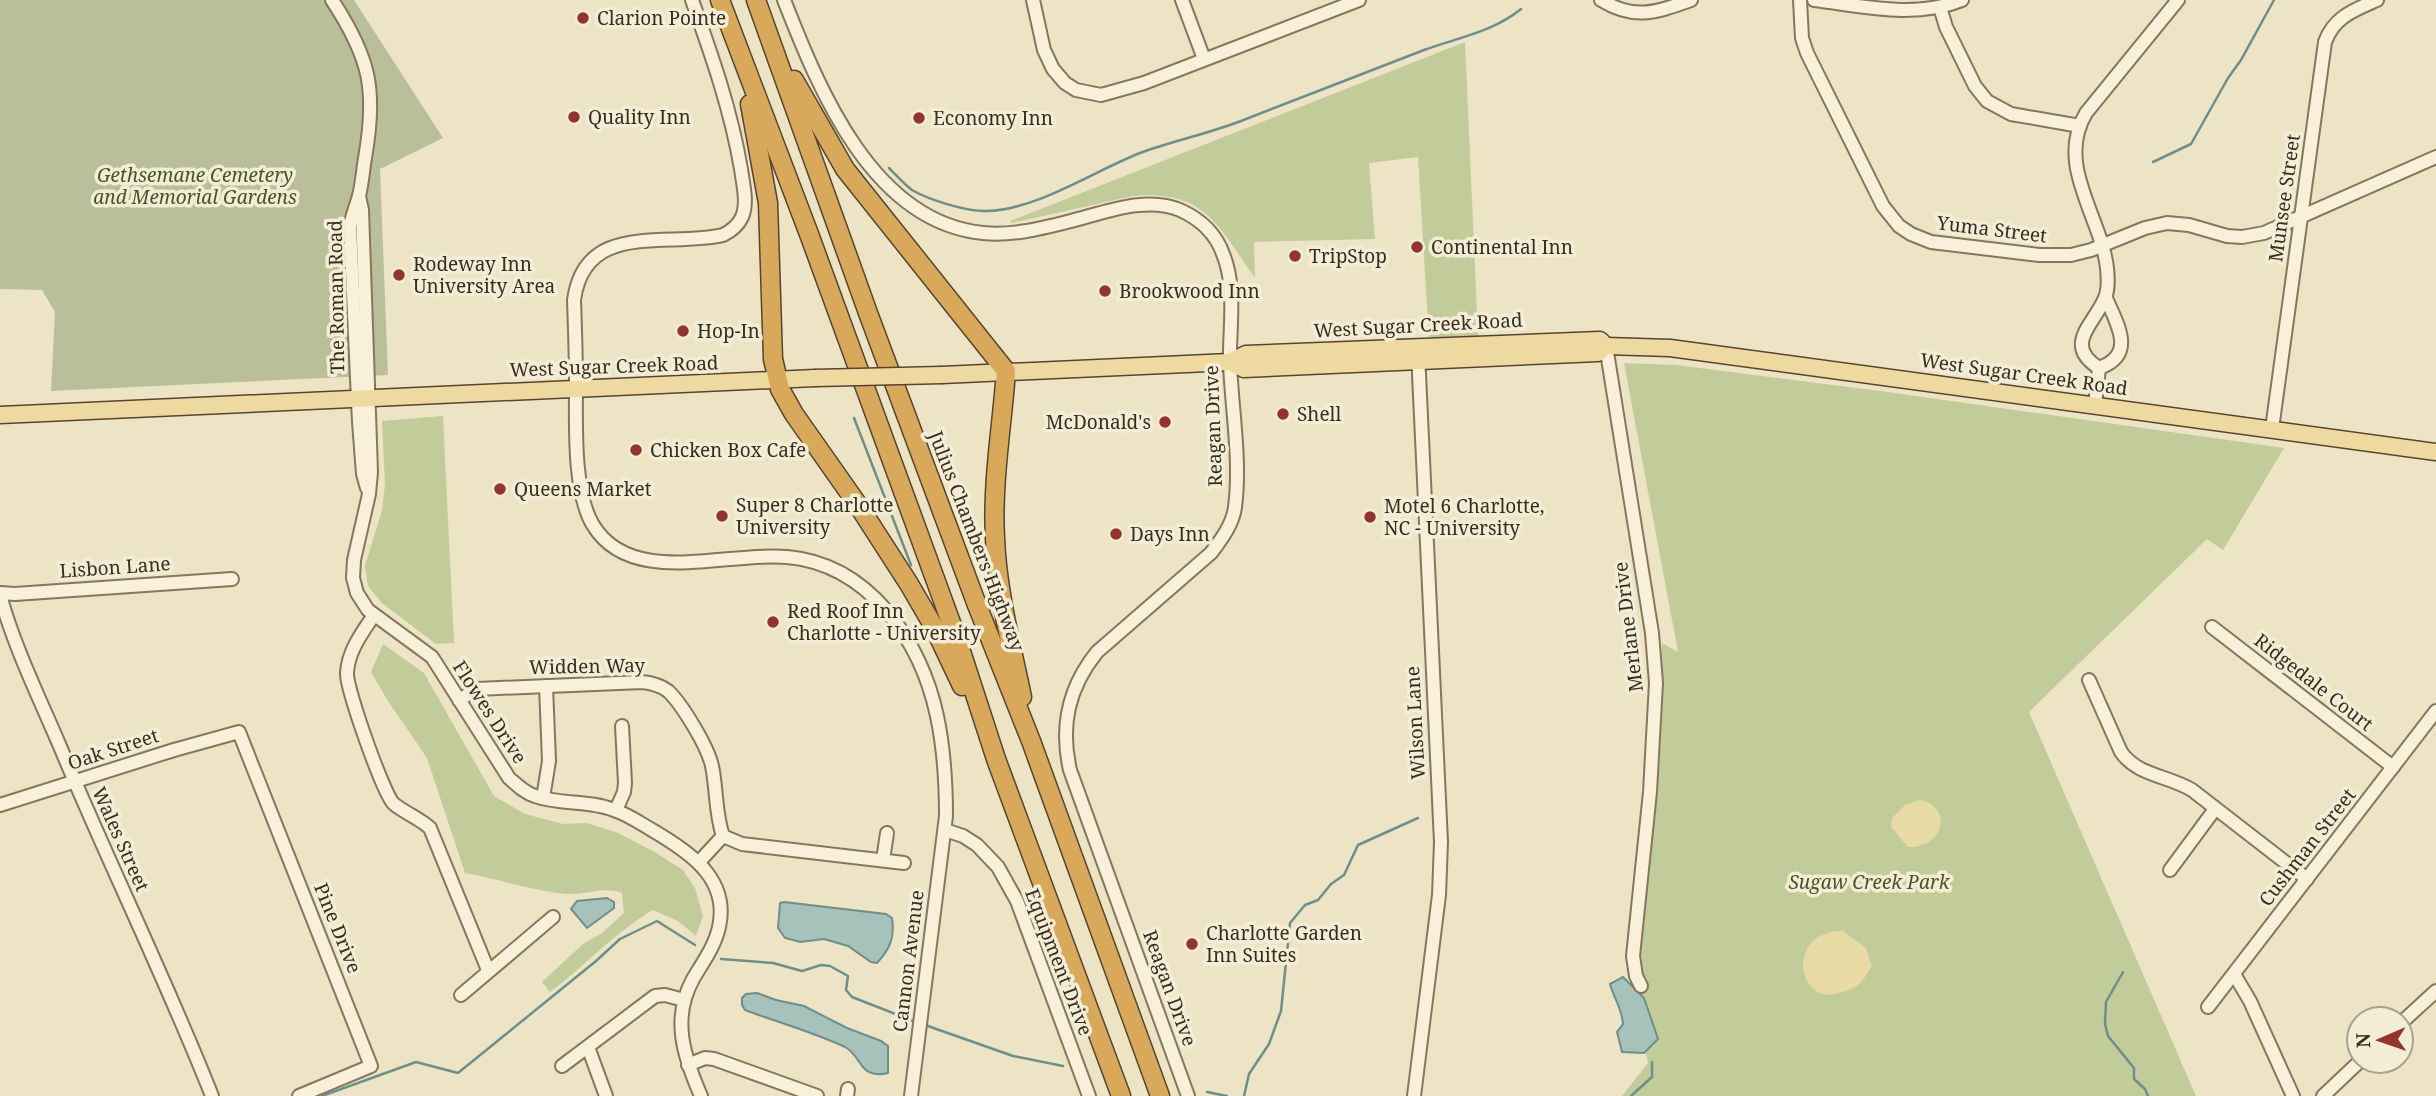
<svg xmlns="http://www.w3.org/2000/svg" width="2436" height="1096" font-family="'Noto Serif',serif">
  <rect width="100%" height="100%" fill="#ede4c6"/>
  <g fill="#c2cb9a">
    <path d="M1465,42L1478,336L1429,340L1418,157L1369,163L1375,239L1254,242L1255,278C1219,227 1205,189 1133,196L1011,223L1010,221Z"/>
    <polygon points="1624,363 1676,365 1888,392 2284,448 2223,550 2207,539 2029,712 2196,1096 1622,1096 1648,1063 1629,973 1642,806 1656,807 1661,739 1662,643 1678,652"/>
    <polygon points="443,416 454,643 436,644 382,603 368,586 365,566 382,510 385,485 382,421"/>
    <path d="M383,644L424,673L494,796L525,814L563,824L587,823L618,833L653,851L683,870L695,888L703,916L696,936L678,921L653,910C615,932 585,966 550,992L542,982L584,943L601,934L624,913L622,893C603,886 587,895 568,894C533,891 499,879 465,873L427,758L388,701L371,672Z"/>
  </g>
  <g fill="#e7daa5">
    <path d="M1920,800C1954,807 1943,849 1908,847L1891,827L1892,818L1905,805Z"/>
    <path d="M1834,931H1843L1866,948L1872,966C1868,972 1864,980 1859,984C1854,989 1845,991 1839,993C1805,1004 1792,959 1814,940C1820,935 1827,933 1834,931Z"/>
  </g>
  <polygon fill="#b9c099" points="0,0 354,0 443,138 380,169 388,375 51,391 55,312 42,290 0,289"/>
  <g fill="#a7c1bb" stroke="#6e8f89" stroke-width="2">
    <polygon points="607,898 614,902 614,908 587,928 571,909 577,901"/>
    <path d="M784,902L886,914L892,918C895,937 890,949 877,963L871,962L848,946L824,939L800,942L785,938L778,928L780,903Z"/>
    <path d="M1623,977L1644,998L1658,1039L1644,1053L1622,1052L1617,1032L1623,1024C1622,1008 1614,999 1610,984Z"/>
    <path d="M757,993L776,1000L804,1006L847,1028L881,1041L888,1046V1073C859,1080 863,1057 845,1047C813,1032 777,1022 745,1010L742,1005V998L746,994Z"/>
  </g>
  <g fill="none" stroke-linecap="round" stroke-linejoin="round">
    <g stroke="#6e8f89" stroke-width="2.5">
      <polyline points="2153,162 2191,144 2228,78 2241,60 2274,0"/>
      <path d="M889,168C896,175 904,184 912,190C929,200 968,212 987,211C1036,210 1094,171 1140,153C1175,140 1212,133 1246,119C1305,96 1365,73 1424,50C1457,38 1493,32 1521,9"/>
      <polyline points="854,418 911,565"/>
      <polyline points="721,959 773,963 802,971 821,965 830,966 848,976 846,990 852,997 916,1022"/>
      <polyline points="2123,972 2106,1002 2105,1024 2108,1036 2134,1068 2134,1079 2145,1089 2148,1096"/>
      <polyline points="925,1025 1013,1056 1063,1066"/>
      <polyline points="1207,1092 1227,1096"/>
      <polyline points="322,1096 416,1062 458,1073 596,961 620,939 657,921 695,945"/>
      <polyline points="1244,1096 1249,1074 1269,1044 1281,1011 1290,923 1305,905 1318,900 1331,884 1344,875 1358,845 1418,818"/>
      <polyline points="1631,1096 1652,1077 1652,1062"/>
    </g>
    <defs>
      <g id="minor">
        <path d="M332,0C370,58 377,90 365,158C363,170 362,184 359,196C356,207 352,215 350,227L359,422L363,474L367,488"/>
        <path d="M692,0C712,56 731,110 741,169C743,184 748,203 742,217C738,226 731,231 723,235C667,248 585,220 574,300C575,328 576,356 576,384C576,424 573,492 593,525C631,588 727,551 787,557C869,564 921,641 937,716C944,749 946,782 946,816L911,1096"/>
        <path d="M784,0C819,89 872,222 983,233C1011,236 1039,229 1067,222C1101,214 1145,195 1180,210C1200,219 1216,234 1223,254C1237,288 1229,329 1230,364C1232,411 1241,461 1235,507C1233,524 1221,540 1211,553L1097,652C1068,688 1060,726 1070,770L1188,1096"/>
        <polyline points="1033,0 1044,50 1053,69 1065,83 1076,90 1101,95 1144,83 1359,0"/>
        <polyline points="1182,0 1204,59"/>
        <path d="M1601,0C1635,21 1657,12 1691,0"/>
        <polyline points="1800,0 1802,38 1807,53 1883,206 1899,226 1911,234 1931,242 2039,255 2071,255 2091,250 2145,228 2167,223 2189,225 2227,236 2242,237 2264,233 2436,157"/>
        <path d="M1814,0C1863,6 1915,19 1962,0"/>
        <polyline points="1940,7 1946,27 1975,86 1987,101 2011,114 2080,126"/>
        <path d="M359,196L362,210L371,472L369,494L354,560L353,578L357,593L368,610L432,657L509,778C517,785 525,793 535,796C560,805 589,800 614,810C627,814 640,823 652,830C688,851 730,878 719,927C715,946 703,962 693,979C671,1019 684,1057 701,1096"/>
        <polyline points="1606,346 1652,633 1656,683 1650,792 1633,956 1636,976 1641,986"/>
        <path d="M2099,368C2063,345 2093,325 2104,300C2109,291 2108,278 2107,268C2101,216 2055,165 2086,113L2178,0"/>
        <path d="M2099,368C2137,355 2117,324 2106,298"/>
        <polyline points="2095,405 2099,368"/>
        <path d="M2272,429L2325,42C2334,17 2354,10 2377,0"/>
        <polyline points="0,593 15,594 232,579"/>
        <path d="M0,595C14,646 38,695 59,744C108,862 165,977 212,1096"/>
        <path d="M374,615C362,633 348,651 347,673C346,688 384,796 394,804C405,813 419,818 430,828L488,970"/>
        <polyline points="2212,627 2393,767"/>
        <path d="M2089,680L2121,752C2138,776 2167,775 2192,790L2307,879"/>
        <path d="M459,700L477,689L642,682C652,683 660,685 668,691C682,704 708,747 712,766C717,790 715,813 723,836L742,844L904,863"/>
        <polyline points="543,798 549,761 546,686"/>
        <polyline points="0,805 174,750 239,732 371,1066 299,1096"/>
        <polyline points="616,810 624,792 625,783 622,726"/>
        <polyline points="945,830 963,836 977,845 998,867 1017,901 1089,1096"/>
        <polyline points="883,860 887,833"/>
        <polyline points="699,862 723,836"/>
        <polyline points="2170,870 2215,809"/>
        <polyline points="2234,974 2250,1001 2293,1096"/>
        <polyline points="461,995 553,917"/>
        <polyline points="2208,1007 2436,711"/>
        <polyline points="2401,1023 2436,991"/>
        <polyline points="588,1047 606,1096"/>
        <polyline points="688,1065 705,1058 714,1059 817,1096"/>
        <polyline points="562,1066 655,996 665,995 684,1000"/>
        <polyline points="847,1096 848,1089"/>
        <polyline points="1414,1096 1439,895 1441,842 1418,353"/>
        <polyline points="2323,1096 2360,1061"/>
      </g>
      <g id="major">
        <polyline points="1230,362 1244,369 1598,353 1606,346 1670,348 2436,452"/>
        <polyline points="942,375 1230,362 1246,354 1600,340 1606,346"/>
        <polyline points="0,415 815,378"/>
      </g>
      <g id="highway">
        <polyline points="720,0 809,234 957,639 996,759 1121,1096"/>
        <polyline points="756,0 868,313 977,605 1031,741 1160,1096"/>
        <path d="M794,80L845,169L1006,371C1002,427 992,481 995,538C997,591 1011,644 1022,697"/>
        <polyline points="750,104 768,203 773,359 780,389 794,414 858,505 909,584 934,627 962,686"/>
      </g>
    </defs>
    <use href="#minor" stroke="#88765c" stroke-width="16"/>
    <use href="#major" stroke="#564430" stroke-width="19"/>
    <use href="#highway" stroke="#564430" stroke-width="21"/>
    <use href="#minor" stroke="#f8f0d9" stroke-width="12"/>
    <use href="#major" stroke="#eedaa0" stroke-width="16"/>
    <use href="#highway" stroke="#d8a95b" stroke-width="18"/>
    <defs>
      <polyline id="major-bridge" points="815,378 942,375"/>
    </defs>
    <use href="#major-bridge" stroke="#564430" stroke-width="19" stroke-linecap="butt"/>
    <use href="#major-bridge" stroke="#eedaa0" stroke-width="16"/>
  </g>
  <g fill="#94342f" stroke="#f4edd6" stroke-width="2.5">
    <circle cx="583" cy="18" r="7"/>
    <circle cx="574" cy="117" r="7"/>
    <circle cx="919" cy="118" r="7"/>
    <circle cx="1417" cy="247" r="7"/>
    <circle cx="1295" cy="256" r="7"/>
    <circle cx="399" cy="275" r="7"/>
    <circle cx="1105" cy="291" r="7"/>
    <circle cx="683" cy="331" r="7"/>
    <circle cx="1283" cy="414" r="7"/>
    <circle cx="1165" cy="422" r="7"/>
    <circle cx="636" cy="450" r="7"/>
    <circle cx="500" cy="489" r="7"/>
    <circle cx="722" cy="516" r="7"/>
    <circle cx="1370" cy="517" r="7"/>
    <circle cx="1116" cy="534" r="7"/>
    <circle cx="773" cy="622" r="7"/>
    <circle cx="1192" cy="944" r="7"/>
  </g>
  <g text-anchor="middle" stroke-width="7" stroke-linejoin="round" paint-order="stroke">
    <g font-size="19" fill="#382d20" stroke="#f4edd6" text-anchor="start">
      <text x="597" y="25">Clarion Pointe</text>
      <text x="588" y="124">Quality Inn</text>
      <text x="933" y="125">Economy Inn</text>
      <text x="1431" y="254">Continental Inn</text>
      <text x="1309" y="263">TripStop</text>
      <text x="413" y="271">Rodeway Inn<tspan x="413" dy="22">University Area</tspan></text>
      <text x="1119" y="298">Brookwood Inn</text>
      <text x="697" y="338">Hop-In</text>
      <text x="1297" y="421">Shell</text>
      <text x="1151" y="429" text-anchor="end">McDonald's</text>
      <text x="650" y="457">Chicken Box Cafe</text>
      <text x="514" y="496">Queens Market</text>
      <text x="736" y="512">Super 8 Charlotte<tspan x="736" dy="22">University</tspan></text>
      <text x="1384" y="513">Motel 6 Charlotte,<tspan x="1384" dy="22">NC - University</tspan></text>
      <text x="1130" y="541">Days Inn</text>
      <text x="787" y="618">Red Roof Inn<tspan x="787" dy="22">Charlotte - University</tspan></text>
      <text x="1206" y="940">Charlotte Garden<tspan x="1206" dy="22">Inn Suites</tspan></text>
    </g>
    <g font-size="19" font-style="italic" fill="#465427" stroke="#f4edd6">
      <text x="195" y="182">Gethsemane Cemetery<tspan x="195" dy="22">and Memorial Gardens</tspan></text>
      <text x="1869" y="889">Sugaw Creek Park</text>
    </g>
    <g font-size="19" fill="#382d20" stroke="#f4edd6">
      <text transform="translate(2284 198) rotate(-82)" y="7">Munsee Street</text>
      <text transform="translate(1992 229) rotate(7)" y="7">Yuma Street</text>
      <text transform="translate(336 297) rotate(-91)" y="7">The Roman Road</text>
      <text transform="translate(1418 325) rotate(-3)" y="7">West Sugar Creek Road</text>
      <text transform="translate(614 366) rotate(-2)" y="7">West Sugar Creek Road</text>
      <text transform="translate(2024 374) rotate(8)" y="7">West Sugar Creek Road</text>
      <text transform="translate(1213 426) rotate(-92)" y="7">Reagan Drive</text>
      <text transform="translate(977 541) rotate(69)" y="7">Julius Chambers Highway</text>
      <text transform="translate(115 567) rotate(-4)" y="7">Lisbon Lane</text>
      <text transform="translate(1628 627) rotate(-97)" y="7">Merlane Drive</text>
      <text transform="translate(587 666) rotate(-1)" y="7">Widden Way</text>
      <text transform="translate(2314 682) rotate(38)" y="7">Ridgedale Court</text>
      <text transform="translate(490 712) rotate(57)" y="7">Flowes Drive</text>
      <text transform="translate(1415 723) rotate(-93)" y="7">Wilson Lane</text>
      <text transform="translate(113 749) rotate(-18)" y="7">Oak Street</text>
      <text transform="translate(121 839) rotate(66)" y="7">Wales Street</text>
      <text transform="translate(2307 847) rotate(-52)" y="7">Cushman Street</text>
      <text transform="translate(338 928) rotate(68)" y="7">Pine Drive</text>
      <text transform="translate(908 961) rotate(-83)" y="7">Cannon Avenue</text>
      <text transform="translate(1059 962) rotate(69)" y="7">Equipment Drive</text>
      <text transform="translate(1170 988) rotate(70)" y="7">Reagan Drive</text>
    </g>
  </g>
  <g transform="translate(2380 1040) rotate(268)"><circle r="33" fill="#f4edd6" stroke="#a9a08d" stroke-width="2"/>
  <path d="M0-5L12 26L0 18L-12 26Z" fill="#94342f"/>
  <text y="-10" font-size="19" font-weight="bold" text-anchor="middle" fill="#382d20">N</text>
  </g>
</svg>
